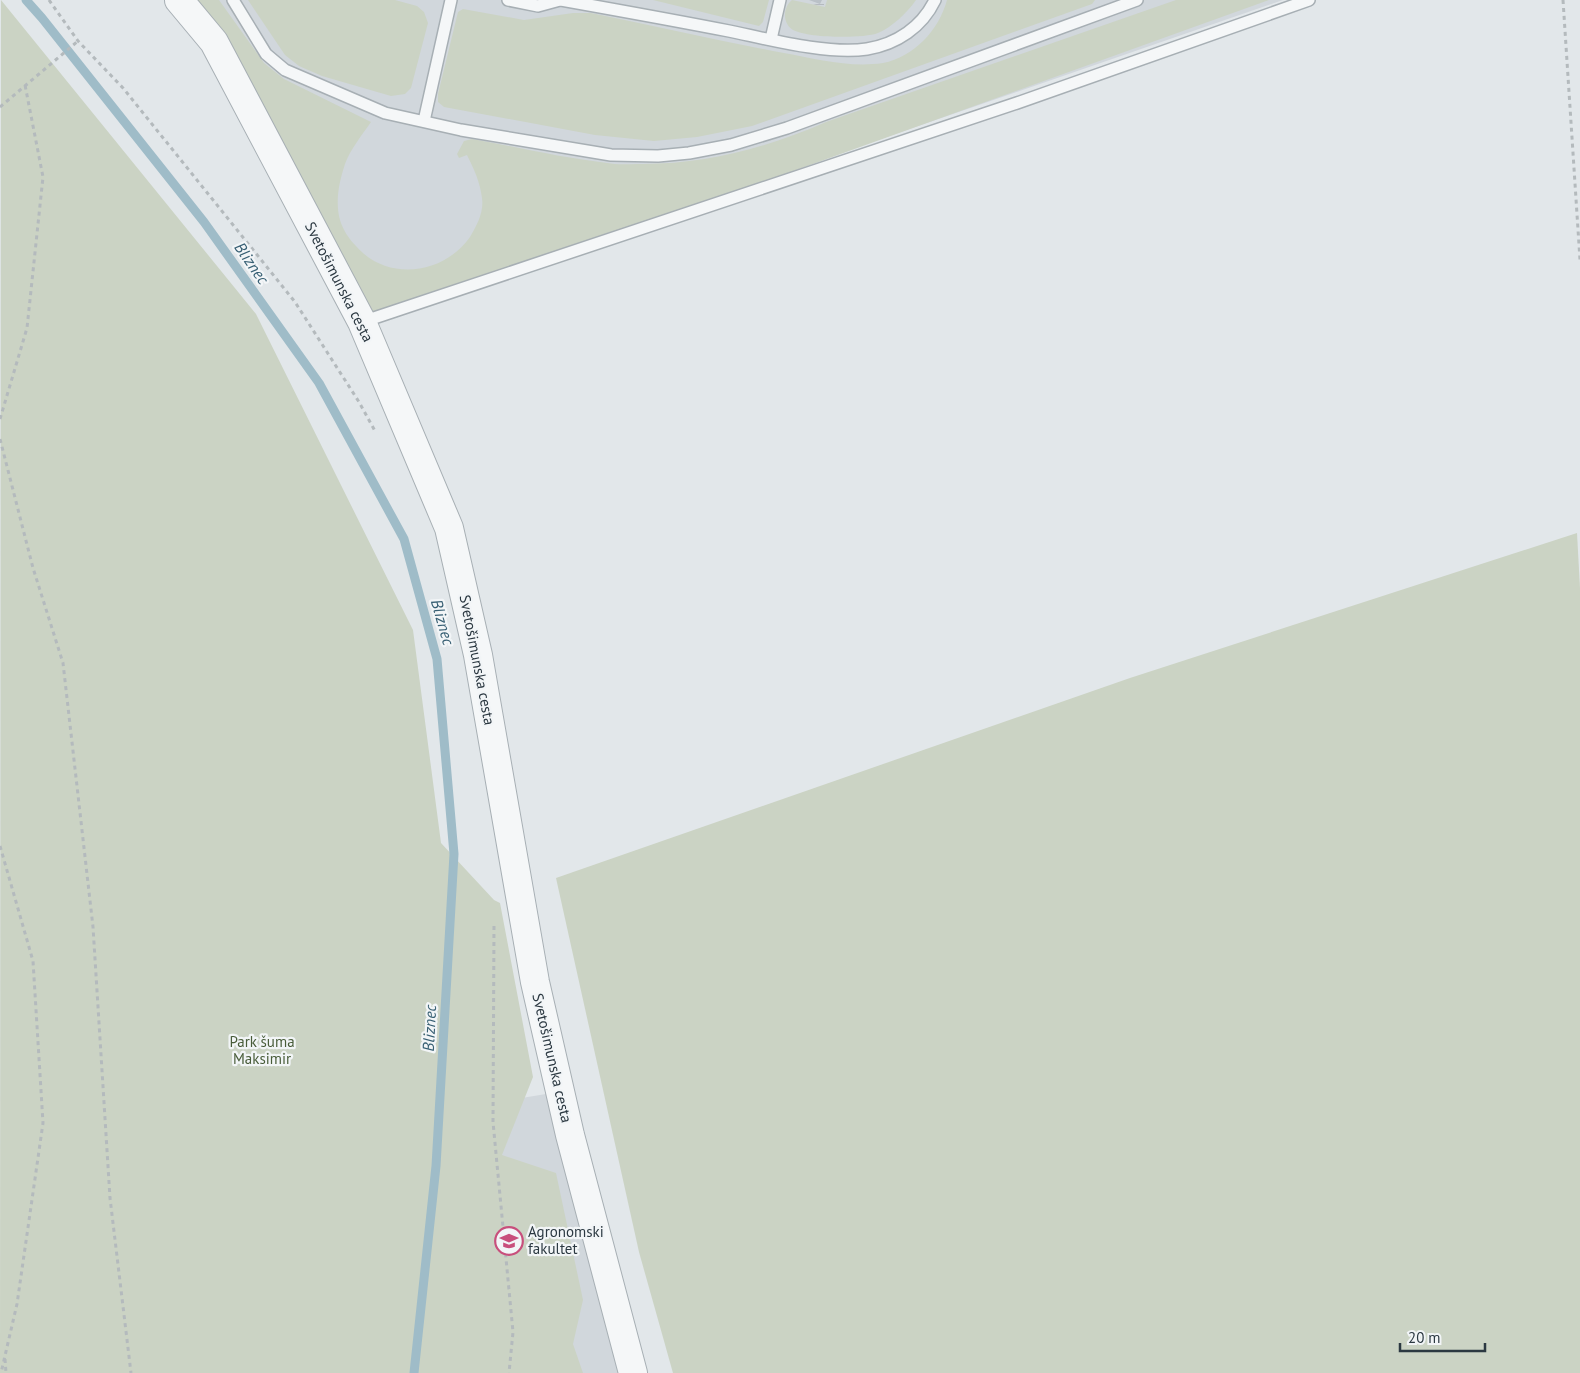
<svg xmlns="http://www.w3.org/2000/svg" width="1580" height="1373" font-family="'PT Sans',sans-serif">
  <defs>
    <filter id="shadow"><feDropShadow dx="4.5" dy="4.5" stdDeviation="0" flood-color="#0004"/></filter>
  </defs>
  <rect width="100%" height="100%" fill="#e2e7ea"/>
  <g fill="#d1d7dc">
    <polygon points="192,0 1283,0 759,181 366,308"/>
    <polygon points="546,1094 621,1373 418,1373 448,1110"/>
  </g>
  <g fill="#cbd3c4">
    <polygon points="1,0 256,314 413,630 441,843 494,900 500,903 533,1077 502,1155 556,1173 583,1300 573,1344 583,1373 0,1373"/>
    <path d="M188,0H219L264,63L284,79L371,122C362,135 350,150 345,164C339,182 335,202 340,220C343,230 349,239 356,246C387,282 443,275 470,237C477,225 484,212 482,198C480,182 474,169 467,155L459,158L457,154L464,141L472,139C517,147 562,158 607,163C617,165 628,164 638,164C703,165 767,148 826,122L1176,0H1269L693,207L374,316Z"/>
    <polygon points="248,0 395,0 417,6 424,12 428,23 411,88 405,94 391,96 322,76 299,66 285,55"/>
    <polygon points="653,0 769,0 763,22 759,26"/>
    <path d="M792,0L825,7L827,0H916C907,13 892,27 878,33C862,39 808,38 793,30C782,23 783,7 792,0Z"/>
    <path d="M947,0H1095L1092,4L752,126L697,137L654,141L595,135L444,107L438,102V94L458,12L463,9L524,20L573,13H591C655,26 720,41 784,53C816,59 850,68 883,63C914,57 939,30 947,0Z"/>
    <polygon points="1577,533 1580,588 1580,1373 673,1373 639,1252 556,878 1130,678"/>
  </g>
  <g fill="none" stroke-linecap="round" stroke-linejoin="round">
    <polyline stroke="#9fbcc8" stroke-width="9" points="26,0 42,18 204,222 319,383 404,539 437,659 454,854 436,1166 414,1373"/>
  </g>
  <polygon fill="#bac1c7" filter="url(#shadow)" points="809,0 822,0 820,4"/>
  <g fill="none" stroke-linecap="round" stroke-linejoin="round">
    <defs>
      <g id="service">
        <polyline points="233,0 266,54 285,70 385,113 461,130 611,155 658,156 689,153 731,145 787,128 1137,0"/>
        <polyline points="508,0 538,6 560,0"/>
        <path d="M561,0C617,10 673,20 729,31C768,39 828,55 867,49C897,44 922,27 935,0"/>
        <polyline points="771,39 780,0"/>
        <polyline points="424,121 451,0"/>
        <polyline points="362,322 1017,103 1309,0"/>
      </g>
      <polyline id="tertiary" points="179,0 214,42 362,322 449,528 478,655 535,982 570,1135 633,1373"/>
    </defs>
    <use href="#service" stroke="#a7afb4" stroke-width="14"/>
    <use href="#tertiary" stroke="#a7afb4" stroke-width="30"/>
    <g stroke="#b4babd" stroke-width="3" stroke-dasharray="4 4" stroke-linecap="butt">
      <polyline points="49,0 78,41 123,88 295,302 359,402 375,431"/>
      <polyline points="1563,0 1580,260"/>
      <polyline points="0,107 78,41"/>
      <polyline points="0,419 27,328 43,177 25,85"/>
      <polyline points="0,439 33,568 63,663 93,927 110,1198 131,1373"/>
      <polyline points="0,846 33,961 43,1123 17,1304 1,1373"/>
      <polyline points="494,926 493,1122 513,1332 509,1373"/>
      <polyline points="5,1359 6,1373"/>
    </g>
    <use href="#service" stroke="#f5f7f8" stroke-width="11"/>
    <use href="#tertiary" stroke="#f5f7f8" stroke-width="28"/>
  </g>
  <defs>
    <symbol id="university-ring" viewBox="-11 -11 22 22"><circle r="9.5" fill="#f2f5f7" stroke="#c84f7c" stroke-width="1.5"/><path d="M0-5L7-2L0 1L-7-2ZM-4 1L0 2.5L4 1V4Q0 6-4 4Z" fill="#c84f7c"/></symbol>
  </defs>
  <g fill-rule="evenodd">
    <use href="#university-ring" x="493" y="1225" width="32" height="32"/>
  </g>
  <g text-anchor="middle" stroke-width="4.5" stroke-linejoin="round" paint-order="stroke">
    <g font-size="15" fill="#2b3841" stroke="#f2f5f7">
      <text transform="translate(339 282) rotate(63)" y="5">Svetošimunska cesta</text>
      <text transform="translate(477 660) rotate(79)" y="5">Svetošimunska cesta</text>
      <text transform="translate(552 1058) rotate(77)" y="5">Svetošimunska cesta</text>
    </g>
    <g font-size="15" fill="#485c39" stroke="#f2f5f7">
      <text x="262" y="1047">Park šuma<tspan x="262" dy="17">Maksimir</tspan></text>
    </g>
    <g font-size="15" fill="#2b3841" stroke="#f2f5f7" text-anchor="start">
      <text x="528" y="1237">Agronomski<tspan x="528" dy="17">fakultet</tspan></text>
    </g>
    <g font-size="16" font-style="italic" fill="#375f73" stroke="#f2f5f7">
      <text transform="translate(252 263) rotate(55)" y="6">Bliznec</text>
      <text transform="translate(443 622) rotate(74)" y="6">Bliznec</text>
      <text transform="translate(429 1028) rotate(-87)" y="6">Bliznec</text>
    </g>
  </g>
  <path d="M1400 1343v8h85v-8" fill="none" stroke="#2b3841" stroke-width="2.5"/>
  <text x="1408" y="1343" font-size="15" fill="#2b3841" stroke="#f2f5f7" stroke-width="4" paint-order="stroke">20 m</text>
</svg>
